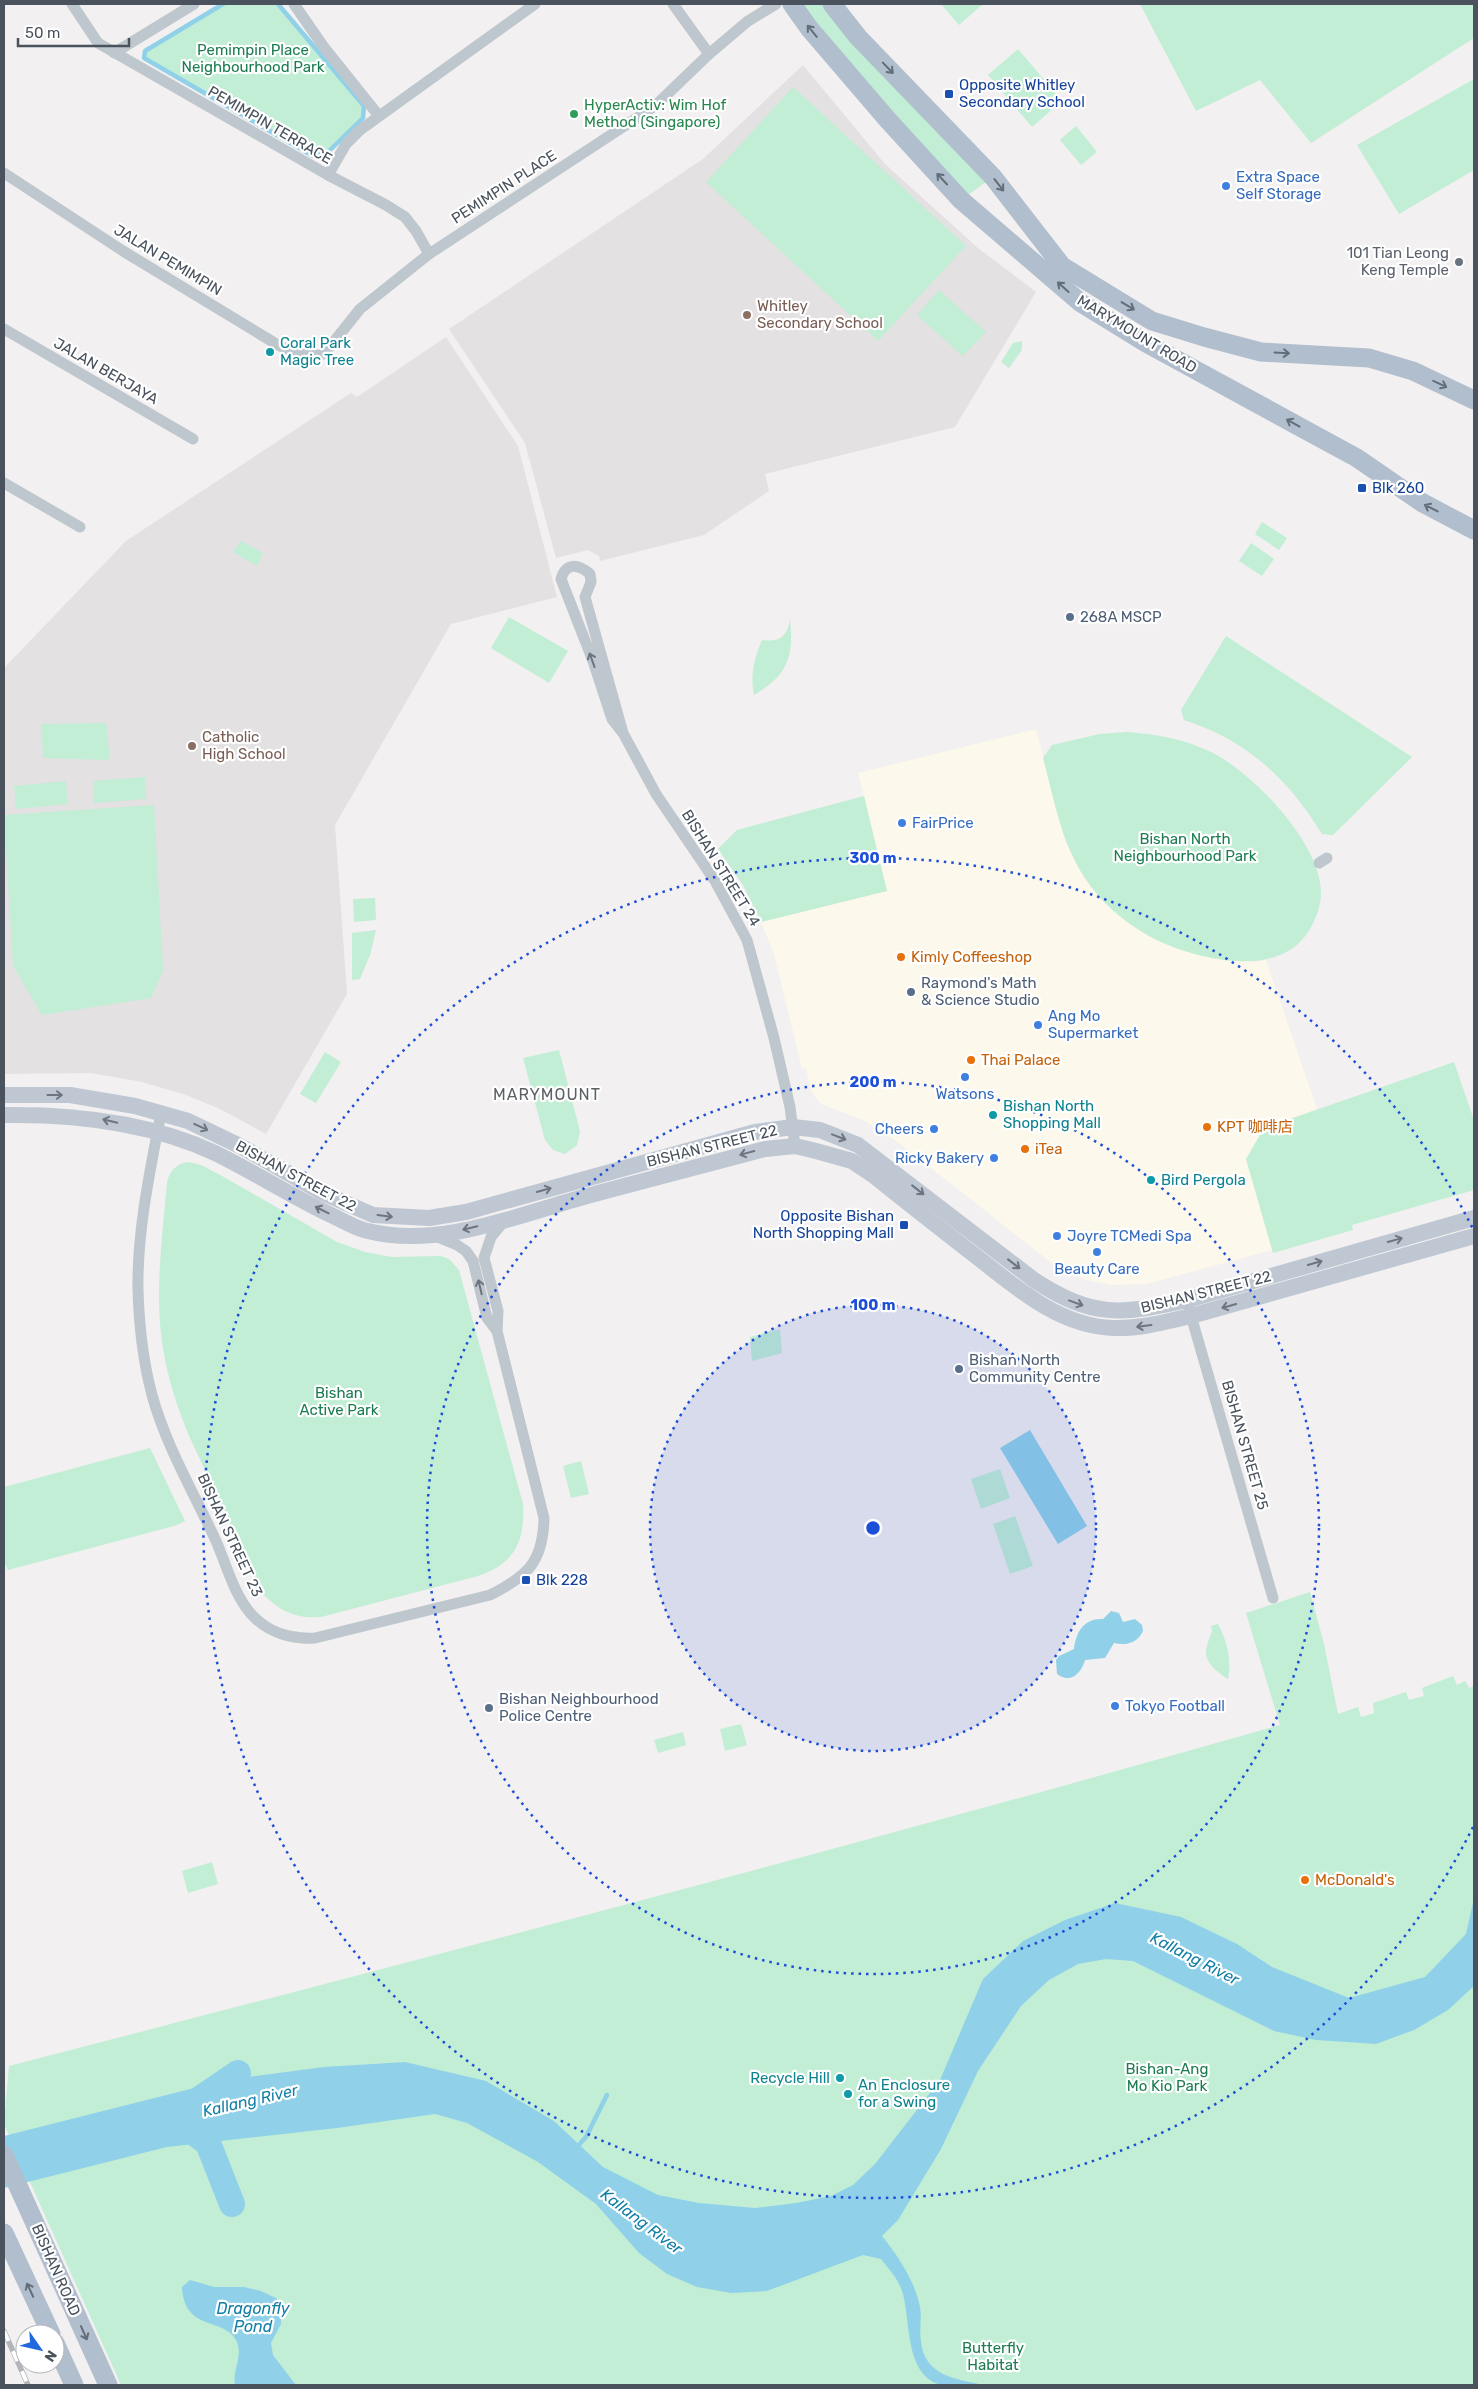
<svg xmlns="http://www.w3.org/2000/svg" width="1478" height="2389" font-family="Rubik,'Noto Sans SC',sans-serif">
  <rect width="100%" height="100%" fill="#f2f0f0"/>
  <polygon fill="#fcf8eb" points="1036,729 1065,841 1085,879 1114,911 1149,936 1189,952 1253,962 1266,960 1317,1109 1264,1128 1246,1159 1272,1250 1147,1284 1112,1285 1086,1280 1058,1268 899,1143 865,1121 821,1104 811,1091 806,1068 802,1069 774,954 761,922 887,891 858,773"/>
  <g fill="#e3e1e2">
    <polygon points="803,65 885,164 978,248 1036,292 955,427 765,474 769,491 704,535 600,561 599,556 588,550 556,558 525,443 449,329 703,159"/>
    <polygon points="446,337 518,446 557,597 451,624 335,825 347,994 266,1134 220,1109 186,1095 142,1082 91,1073 4,1074 4,668 126,541 351,393 357,397"/>
  </g>
  <g fill="#c1eed5">
    <polygon points="223,4 278,4 364,106 363,118 327,153 313,156 144,58 145,51"/>
    <polygon points="793,4 832,4 993,177 961,200"/>
    <polygon points="941,4 983,4 959,25"/>
    <polygon points="1140,4 1474,4 1474,38 1311,143 1260,80 1196,111"/>
    <polygon points="1018,49 1062,101 1032,127 988,75"/>
    <polygon points="1474,79 1474,170 1399,214 1357,145"/>
    <polygon points="793,87 966,246 878,341 706,182"/>
    <polygon points="1076,126 1097,152 1081,165 1060,140"/>
    <polygon points="939,290 986,332 963,356 917,315"/>
    <polygon points="1022,341 1022,350 1009,368 1001,362 1013,343"/>
    <polygon points="1262,522 1287,538 1279,550 1255,534"/>
    <polygon points="241,541 263,553 257,566 233,552"/>
    <polygon points="1251,543 1274,559 1262,576 1239,561"/>
    <polygon points="509,617 568,651 549,683 491,648"/>
    <path d="M790,619C794,657 788,675 754,695C750,674 754,659 762,640C780,643 788,635 790,619Z"/>
    <path d="M1226,636L1412,757L1333,835L1322,834C1288,779 1247,740 1184,720L1181,710Z"/>
    <polygon points="106,723 110,760 43,758 41,724"/>
    <path d="M1127,732C1157,734 1184,739 1211,752C1253,773 1321,843 1321,893C1321,908 1314,924 1306,935C1274,980 1189,958 1149,936C1124,922 1100,902 1085,878C1061,842 1054,799 1043,758L1052,745L1100,734Z"/>
    <polygon points="145,777 146,799 94,803 93,781"/>
    <polygon points="66,781 68,804 16,809 14,786"/>
    <polygon points="864,796 887,891 761,922 743,885 718,849 737,830"/>
    <polygon points="154,805 163,970 151,998 42,1015 13,966 4,815"/>
    <polygon points="375,898 376,920 354,922 353,899"/>
    <polygon points="376,930 370,955 360,979 352,980 352,933"/>
    <polygon points="559,1050 580,1131 577,1145 565,1154 553,1150 545,1140 523,1058"/>
    <polygon points="325,1052 341,1062 316,1103 300,1094"/>
    <polygon points="1454,1062 1474,1120 1474,1190 1352,1225 1353,1230 1273,1253 1246,1159 1264,1128"/>
    <path d="M189,1162L201,1165L222,1176L337,1242L365,1252L392,1257L441,1256L449,1259L459,1270L523,1504C525,1542 515,1563 478,1576L321,1617C298,1619 280,1612 264,1595L189,1436C179,1411 170,1386 165,1359C153,1302 162,1240 167,1183C169,1171 177,1163 189,1162Z"/>
    <polygon points="780,1329 782,1353 752,1361 750,1337"/>
    <polygon points="150,1448 185,1521 174,1526 8,1570 4,1562 4,1487"/>
    <polygon points="581,1461 589,1494 571,1498 563,1466"/>
    <polygon points="1000,1469 1010,1498 981,1509 971,1479"/>
    <polygon points="1015,1516 1033,1566 1010,1574 993,1524"/>
    <path d="M1310,1592L1324,1644L1338,1714L1358,1707L1361,1717L1374,1713L1373,1703L1406,1692L1409,1700L1424,1696L1422,1688L1453,1676L1457,1685L1465,1681L1469,1688L1474,1686V2385H121L4,2124L9,2066C434,1956 858,1845 1280,1725L1246,1613Z"/>
    <path d="M1218,1624C1227,1641 1232,1660 1228,1679C1217,1672 1202,1661 1207,1646C1208,1640 1211,1636 1212,1630L1211,1626Z"/>
    <polygon points="741,1724 747,1745 725,1751 720,1729"/>
    <polygon points="683,1732 686,1745 658,1753 654,1740"/>
    <polygon points="212,1862 218,1884 188,1893 182,1871"/>
  </g>
  <g fill="#90d1e9">
    <polygon points="1030,1430 1087,1526 1058,1544 1000,1448"/>
    <path d="M1111,1611L1119,1613L1123,1622L1135,1619L1142,1625L1143,1631C1137,1643 1127,1646 1114,1643L1105,1658L1085,1660C1081,1674 1070,1684 1057,1674L1056,1660L1059,1656L1074,1649C1076,1632 1084,1618 1103,1619Z"/>
    <path d="M1474,1898V1986L1448,2010L1414,2030L1376,2044L1316,2040L1274,2031L1133,1961L1106,1959L1078,1964L1049,1980L1021,2006L978,2071L941,2149L898,2220L882,2236C898,2256 915,2281 920,2307C922,2318 919,2330 921,2341C924,2376 956,2379 984,2385C970,2385 950,2389 938,2384C904,2372 911,2318 902,2291C898,2279 889,2269 881,2259L863,2255L767,2291L731,2293L697,2287L667,2274L639,2253L596,2204L538,2162L467,2123L435,2114L337,2128L167,2147L4,2188V2136L226,2080L324,2067L405,2062L486,2081L554,2121L603,2167L658,2195L699,2203L755,2208L796,2203L831,2196L853,2185L875,2164L940,2080L983,1979L1023,1941L1065,1920L1115,1903L1181,1917L1237,1944L1272,1967L1349,1998L1425,1977L1466,1934Z"/>
    <path d="M190,2280L214,2287H244L261,2291L276,2298L281,2305V2324L271,2343L273,2355L296,2385H235C232,2370 244,2355 236,2340C224,2317 184,2332 182,2287Z"/>
  </g>
  <g fill="none" stroke-linecap="round" stroke-linejoin="round">
    <g stroke="#90d1e9" stroke-width="4.5">
      <polyline points="223,4 145,51 144,58 313,156 327,153 363,118 364,106 278,4"/>
      <polyline points="575,2149 586,2137 607,2095"/>
    </g>
    <polyline stroke="#90d1e9" stroke-width="26" points="232,2204 208,2143 173,2117 238,2073"/>
    <g stroke="#bfc7ce" stroke-width="11">
      <polyline points="72,4 98,43 328,175 386,205 405,217 416,231 429,254"/>
      <polyline points="294,4 323,46 379,116"/>
      <polyline points="673,4 709,54"/>
      <polyline points="114,53 194,4"/>
      <path d="M4,173L123,251L278,345C294,352 306,358 324,354L360,309L429,254L655,106L709,54L748,21L776,4"/>
      <polyline points="328,175 346,144 360,130 535,4"/>
      <polyline points="4,329 193,439"/>
      <polyline points="4,483 80,527"/>
      <path d="M623,733L585,597L591,582L590,574C578,564 566,562 561,579L593,661L612,719L623,733L656,794L715,881L747,940L774,1038L790,1107L795,1146"/>
      <polyline points="1319,863 1327,858"/>
      <path d="M161,1113C150,1171 137,1231 138,1290C139,1325 143,1361 152,1395C166,1446 194,1493 216,1541C227,1566 235,1599 255,1618C271,1634 294,1639 315,1638L490,1595C528,1576 543,1562 544,1518L497,1331L498,1311L484,1258L491,1237L505,1220"/>
      <polyline points="435,1236 457,1245 466,1251 473,1261 487,1318 497,1331"/>
      <polyline points="1189,1309 1273,1598"/>
    </g>
    <g stroke="#bfc7d3" stroke-width="16">
      <path d="M4,1095H70L135,1106L188,1121L240,1146L323,1193L373,1215L429,1218L466,1212L755,1132L793,1127L820,1130L858,1145L1034,1280C1092,1318 1121,1315 1187,1300L1474,1218"/>
      <path d="M4,1115C75,1114 149,1122 215,1153C256,1173 294,1198 335,1217C346,1222 357,1229 368,1231C439,1249 518,1215 587,1196C646,1180 705,1165 765,1149L795,1146L816,1151L852,1161L873,1175C904,1200 936,1225 968,1250C1011,1283 1056,1326 1113,1328C1140,1329 1165,1322 1191,1316L1474,1236"/>
    </g>
    <g stroke="#b1becd" stroke-width="19">
      <polyline points="792,4 809,28 887,119 961,200 1081,303 1146,343 1357,458 1421,502 1474,530"/>
      <polyline points="832,4 858,37 993,177 1062,266 1152,321 1204,337 1261,352 1369,358 1413,371 1474,400"/>
      <polyline points="4,2155 108,2385"/>
      <polyline points="4,2233 51,2334"/>
      <polyline points="55,2343 74,2385"/>
    </g>
    <defs>
      <polyline id="rail" points="4,2331 28,2385"/>
    </defs>
    <use href="#rail" stroke="#b3b5ba" stroke-width="5.5"/>
    <use href="#rail" stroke="#fff" stroke-width="4" stroke-dasharray="11" stroke-linecap="butt"/>
  </g>
  <defs><path id="oneway-shaft" d="M-6 0H5M1.5-3L5.5 0L1.5 3" fill="none" stroke-width="1.6" stroke-linecap="round" stroke-linejoin="round" transform="scale(1.25)"/></defs>
  <g stroke="#636d79">
    <use href="#oneway-shaft" transform="translate(812 31) rotate(-129)"/>
    <use href="#oneway-shaft" transform="translate(888 68) rotate(46)"/>
    <use href="#oneway-shaft" transform="translate(942 179) rotate(-133)"/>
    <use href="#oneway-shaft" transform="translate(999 185) rotate(52)"/>
    <use href="#oneway-shaft" transform="translate(1063 287) rotate(-138)"/>
    <use href="#oneway-shaft" transform="translate(1128 306) rotate(31)"/>
    <use href="#oneway-shaft" transform="translate(1282 353) rotate(3)"/>
    <use href="#oneway-shaft" transform="translate(1440 384) rotate(25)"/>
    <use href="#oneway-shaft" transform="translate(1293 423) rotate(-151)"/>
    <use href="#oneway-shaft" transform="translate(1431 508) rotate(-153)"/>
    <use href="#oneway-shaft" transform="translate(30 2290) rotate(-115)"/>
    <use href="#oneway-shaft" transform="translate(84 2333) rotate(66)"/>
  </g>
  <g stroke="#6c757f">
    <use href="#oneway-shaft" transform="translate(592 660) rotate(-110)"/>
    <use href="#oneway-shaft" transform="translate(480 1287) rotate(-103)"/>
  </g>
  <g stroke="#6c7580">
    <use href="#oneway-shaft" transform="translate(55 1095)"/>
    <use href="#oneway-shaft" transform="translate(110 1121) rotate(-167)"/>
    <use href="#oneway-shaft" transform="translate(201 1127) rotate(25)"/>
    <use href="#oneway-shaft" transform="translate(839 1137) rotate(21)"/>
    <use href="#oneway-shaft" transform="translate(747 1153) rotate(165)"/>
    <use href="#oneway-shaft" transform="translate(544 1190) rotate(-16)"/>
    <use href="#oneway-shaft" transform="translate(918 1190) rotate(38)"/>
    <use href="#oneway-shaft" transform="translate(322 1210) rotate(-154)"/>
    <use href="#oneway-shaft" transform="translate(385 1216) rotate(7)"/>
    <use href="#oneway-shaft" transform="translate(470 1228) rotate(167)"/>
    <use href="#oneway-shaft" transform="translate(1395 1240) rotate(-15)"/>
    <use href="#oneway-shaft" transform="translate(1315 1263) rotate(-16)"/>
    <use href="#oneway-shaft" transform="translate(1014 1264) rotate(38)"/>
    <use href="#oneway-shaft" transform="translate(1076 1303) rotate(20)"/>
    <use href="#oneway-shaft" transform="translate(1229 1306) rotate(164)"/>
    <use href="#oneway-shaft" transform="translate(1144 1326) rotate(173)"/>
  </g>
  <circle cx="873" cy="1528" r="223" fill="#1d4ed8" fill-opacity=".12"/>
  <g fill="none" stroke="#1d4ed8" stroke-width="2.5" stroke-dasharray="2.5 5">
    <circle cx="873" cy="1528" r="223"/>
    <circle cx="873" cy="1528" r="446"/>
    <path d="M1473 1827A670 670 0 1 1 1473 1229"/>
  </g>
  <g fill="#1a4fb4" stroke="#fff" stroke-width="2">
    <rect x="944" y="89" width="10" height="10" rx="2.5"/>
    <rect x="1357" y="483" width="10" height="10" rx="2.5"/>
    <rect x="899" y="1220" width="10" height="10" rx="2.5"/>
    <rect x="521" y="1575" width="10" height="10" rx="2.5"/>
  </g>
  <circle fill="#2e9e5b" stroke="#fff" stroke-width="2" cx="574" cy="114" r="5"/>
  <g fill="#3f7fe0" stroke="#fff" stroke-width="2">
    <circle cx="1226" cy="186" r="5"/>
    <circle cx="902" cy="823" r="5"/>
    <circle cx="1038" cy="1025" r="5"/>
    <circle cx="965" cy="1077" r="5"/>
    <circle cx="934" cy="1129" r="5"/>
    <circle cx="994" cy="1158" r="5"/>
    <circle cx="1057" cy="1236" r="5"/>
    <circle cx="1097" cy="1252" r="5"/>
    <circle cx="1115" cy="1706" r="5"/>
  </g>
  <circle fill="#6b7280" stroke="#fff" stroke-width="2" cx="1459" cy="262" r="5"/>
  <g fill="#8d6e63" stroke="#fff" stroke-width="2">
    <circle cx="747" cy="315" r="5"/>
    <circle cx="192" cy="746" r="5"/>
  </g>
  <g fill="#0f9aa8" stroke="#fff" stroke-width="2">
    <circle cx="270" cy="352" r="5"/>
    <circle cx="993" cy="1115" r="5"/>
    <circle cx="1151" cy="1180" r="5"/>
    <circle cx="840" cy="2078" r="5"/>
    <circle cx="848" cy="2094" r="5"/>
  </g>
  <g fill="#5c6f8a" stroke="#fff" stroke-width="2">
    <circle cx="1070" cy="617" r="5"/>
    <circle cx="911" cy="992" r="5"/>
    <circle cx="959" cy="1369" r="5"/>
    <circle cx="489" cy="1708" r="5"/>
  </g>
  <g fill="#e8710a" stroke="#fff" stroke-width="2">
    <circle cx="901" cy="957" r="5"/>
    <circle cx="971" cy="1060" r="5"/>
    <circle cx="1207" cy="1127" r="5"/>
    <circle cx="1025" cy="1149" r="5"/>
    <circle cx="1305" cy="1880" r="5"/>
  </g>
  <g text-anchor="middle" stroke-width="4.5" stroke-linejoin="round" paint-order="stroke">
    <g font-size="15" fill="#1b7c51" stroke="#fff">
      <text x="253" y="55">Pemimpin Place<tspan x="253" dy="17">Neighbourhood Park</tspan></text>
      <text x="1185" y="844">Bishan North<tspan x="1185" dy="17">Neighbourhood Park</tspan></text>
      <text x="339" y="1398">Bishan<tspan x="339" dy="17">Active Park</tspan></text>
      <text x="1167" y="2074">Bishan-Ang<tspan x="1167" dy="17">Mo Kio Park</tspan></text>
      <text x="993" y="2353">Butterfly<tspan x="993" dy="17">Habitat</tspan></text>
    </g>
    <g font-size="15" fill="#164399" stroke="#fff" text-anchor="start">
      <text x="959" y="90">Opposite Whitley<tspan x="959" dy="17">Secondary School</tspan></text>
      <text x="1372" y="493">Blk 260</text>
      <text x="894" y="1221" text-anchor="end">Opposite Bishan<tspan x="894" dy="17">North Shopping Mall</tspan></text>
      <text x="536" y="1585">Blk 228</text>
    </g>
    <g font-size="15" fill="#27864d" stroke="#fff" text-anchor="start">
      <text x="584" y="110">HyperActiv: Wim Hof<tspan x="584" dy="17">Method (Singapore)</tspan></text>
    </g>
    <g font-size="15" fill="#49525d" stroke="#fff">
      <text transform="translate(270 125) rotate(30)" y="5">PEMIMPIN TERRACE</text>
      <text transform="translate(504 187) rotate(-33)" y="5">PEMIMPIN PLACE</text>
      <text transform="translate(168 260) rotate(31)" y="5">JALAN PEMIMPIN</text>
      <text transform="translate(1137 334) rotate(31)" y="5">MARYMOUNT ROAD</text>
      <text transform="translate(106 371) rotate(30)" y="5">JALAN BERJAYA</text>
      <text transform="translate(721 868) rotate(58)" y="5">BISHAN STREET 24</text>
      <text transform="translate(712 1146) rotate(-14)" y="5">BISHAN STREET 22</text>
      <text transform="translate(296 1176) rotate(28)" y="5">BISHAN STREET 22</text>
      <text transform="translate(1206 1292) rotate(-14)" y="5">BISHAN STREET 22</text>
      <text transform="translate(1245 1445) rotate(74)" y="5">BISHAN STREET 25</text>
      <text transform="translate(230 1535) rotate(65)" y="5">BISHAN STREET 23</text>
      <text transform="translate(56 2270) rotate(66)" y="5">BISHAN ROAD</text>
    </g>
    <g font-size="15" fill="#366cbe" stroke="#fff" text-anchor="start">
      <text x="1236" y="182">Extra Space<tspan x="1236" dy="17">Self Storage</tspan></text>
      <text x="912" y="828">FairPrice</text>
      <text x="1048" y="1021">Ang Mo<tspan x="1048" dy="17">Supermarket</tspan></text>
      <text x="965" y="1099" text-anchor="middle">Watsons</text>
      <text x="924" y="1134" text-anchor="end">Cheers</text>
      <text x="984" y="1163" text-anchor="end">Ricky Bakery</text>
      <text x="1067" y="1241">Joyre TCMedi Spa</text>
      <text x="1097" y="1274" text-anchor="middle">Beauty Care</text>
      <text x="1125" y="1711">Tokyo Football</text>
    </g>
    <g font-size="15" fill="#5b616d" stroke="#fff" text-anchor="end">
      <text x="1449" y="258">101 Tian Leong<tspan x="1449" dy="17">Keng Temple</tspan></text>
    </g>
    <g font-size="15" fill="#785e54" stroke="#fff" text-anchor="start">
      <text x="757" y="311">Whitley<tspan x="757" dy="17">Secondary School</tspan></text>
      <text x="202" y="742">Catholic<tspan x="202" dy="17">High School</tspan></text>
    </g>
    <g font-size="15" fill="#0d838f" stroke="#fff" text-anchor="start">
      <text x="280" y="348">Coral Park<tspan x="280" dy="17">Magic Tree</tspan></text>
      <text x="1003" y="1111">Bishan North<tspan x="1003" dy="17">Shopping Mall</tspan></text>
      <text x="1161" y="1185">Bird Pergola</text>
      <text x="830" y="2083" text-anchor="end">Recycle Hill</text>
      <text x="858" y="2090">An Enclosure<tspan x="858" dy="17">for a Swing</tspan></text>
    </g>
    <g font-size="15" fill="#4e5e75" stroke="#fff" text-anchor="start">
      <text x="1080" y="622">268A MSCP</text>
      <text x="921" y="988">Raymond's Math<tspan x="921" dy="17">&amp; Science Studio</tspan></text>
      <text x="969" y="1365">Bishan North<tspan x="969" dy="17">Community Centre</tspan></text>
      <text x="499" y="1704">Bishan Neighbourhood<tspan x="499" dy="17">Police Centre</tspan></text>
    </g>
    <g font-size="15" fill="#c56008" stroke="#fff" text-anchor="start">
      <text x="911" y="962">Kimly Coffeeshop</text>
      <text x="981" y="1065">Thai Palace</text>
      <text x="1217" y="1132">KPT 咖啡店</text>
      <text x="1035" y="1154">iTea</text>
      <text x="1315" y="1885">McDonald's</text>
    </g>
    <g font-size="16" letter-spacing="1" fill="#5d6065" stroke="#fff">
      <text x="547" y="1100">MARYMOUNT</text>
    </g>
    <g font-size="16" font-style="italic" fill="#137fa6" stroke="#fff">
      <text transform="translate(1195 1958) rotate(27)" y="6">Kallang River</text>
      <text transform="translate(250 2100) rotate(-13)" y="6">Kallang River</text>
      <text transform="translate(642 2221) rotate(37)" y="6">Kallang River</text>
      <text x="253" y="2314">Dragonfly<tspan x="253" dy="18">Pond</tspan></text>
    </g>
  </g>
  <circle cx="873" cy="1528" r="8" fill="#1d4ed8" stroke="#fff" stroke-width="2.5"/>
  <g font-size="15" text-anchor="middle" font-weight="bold" fill="#1d4ed8" stroke="#fff" stroke-width="4.5" stroke-linejoin="round" paint-order="stroke">
    <text x="873" y="863">300 m</text>
    <text x="873" y="1087">200 m</text>
    <text x="873" y="1310">100 m</text>
  </g>
  <rect width="1478" height="2389" fill="none" stroke="#49525d" stroke-width="10"/>
  <g transform="translate(40 2349) rotate(124)"><circle r="24" fill="#ffffff" stroke="#b6babe"/>
  <path d="M0-4L9 19L0 12L-9 19Z" fill="#2168dc"/>
  <text y="-8" font-size="14" font-weight="bold" text-anchor="middle" fill="#49525d">N</text>
  </g>
  <path d="M18 38v8h111v-8" fill="none" stroke="#49525d" stroke-width="2.5"/>
  <text x="25" y="38" font-size="15" fill="#49525d" stroke="#ffffff" stroke-width="4" paint-order="stroke">50 m</text>
</svg>
